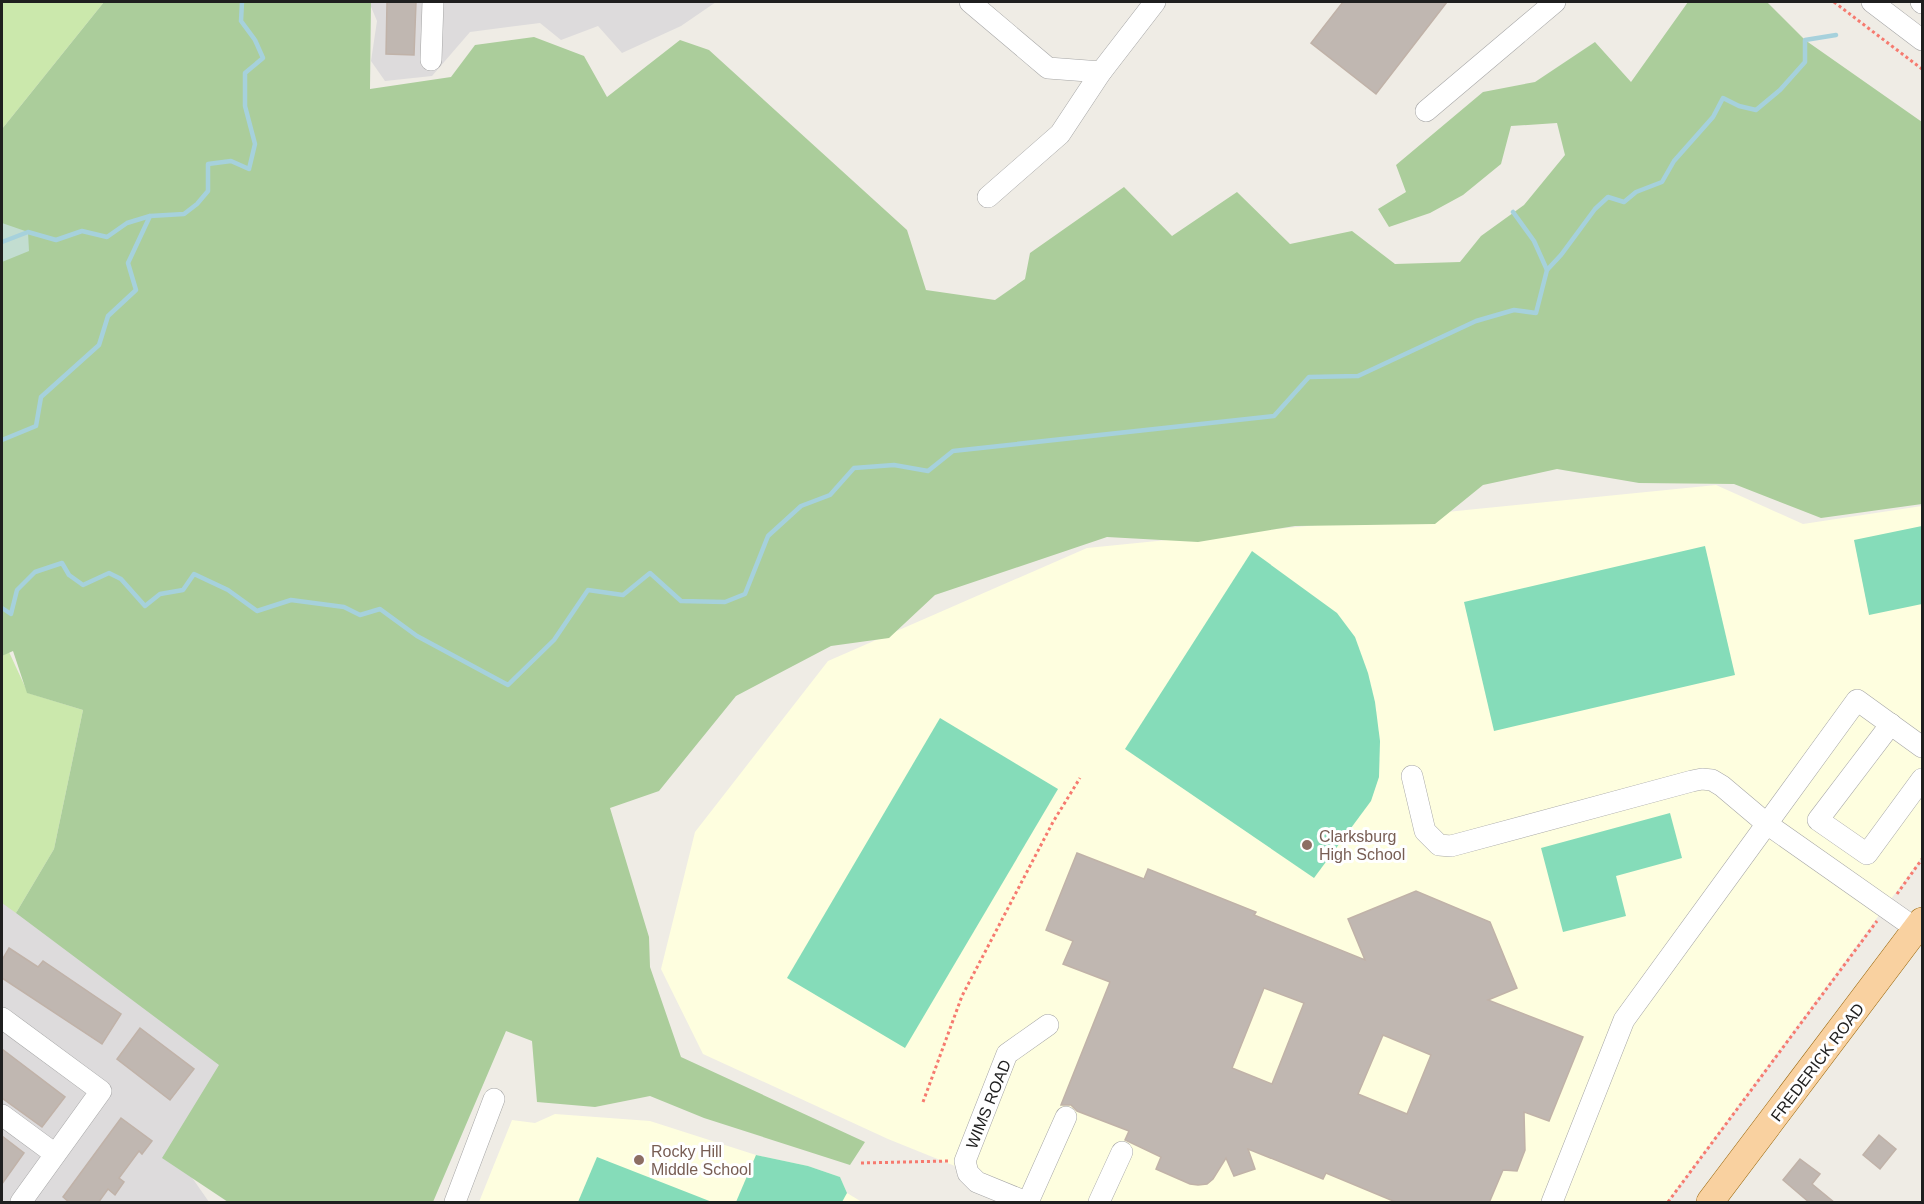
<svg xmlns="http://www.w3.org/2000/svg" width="1924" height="1204" font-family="Helvetica,sans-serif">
  <rect width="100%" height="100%" fill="#efece5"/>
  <g fill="#dddbdc">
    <polygon points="369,2 716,2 681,26 622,53 598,26 561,40 540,23 470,32 432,76 385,81 371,61 377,21"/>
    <polygon points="2,902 60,937 221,1065 179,1159 209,1202 2,1202"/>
  </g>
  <g fill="#fefedf">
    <polygon points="1716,485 1803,524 1922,506 1922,857 1667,1202 1044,1202 888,1139 703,1054 661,969 695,832 828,661 1087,548"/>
    <polygon points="555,1114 650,1121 756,1155 808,1166 840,1177 847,1193 862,1202 479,1202 512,1120 535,1123"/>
  </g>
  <g fill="#cbe8ac">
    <polygon points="2,2 104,2 2,129"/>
    <polygon points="9,652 28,693 83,710 54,849 16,913 2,903 2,656"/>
  </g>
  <polygon fill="#abcd9b" points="104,2 371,2 370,89 451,77 475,45 534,37 584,56 607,97 680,40 709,50 907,230 926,290 995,300 1025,279 1030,253 1124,187 1172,236 1237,192 1290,244 1352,231 1395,264 1460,262 1481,236 1524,205 1565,155 1557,123 1511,126 1501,164 1463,195 1430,213 1389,227 1378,209 1406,192 1396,165 1483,92 1535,82 1595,42 1631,82 1688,2 1767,2 1805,40 1922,122 1922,504 1821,518 1734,484 1639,483 1557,469 1483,485 1435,524 1295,526 1198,542 1107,537 935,595 889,638 831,646 736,696 659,791 610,808 649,937 650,967 681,1057 865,1142 850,1165 704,1118 650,1096 595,1107 537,1102 532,1041 506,1031 433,1202 228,1202 162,1158 219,1065 16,913 54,849 83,710 27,693 13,651 2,656 2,129"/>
  <polygon fill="#c2ddd0" points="2,223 28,232 29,251 2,262"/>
  <g fill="#85dcb9">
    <polygon points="1922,526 1922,604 1869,615 1854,540"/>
    <polygon points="1705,546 1735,675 1494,731 1464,602"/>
    <polygon points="1252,551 1337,613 1355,637 1368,673 1375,702 1380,741 1379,777 1371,801 1314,878 1125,749"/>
    <polygon points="940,718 1058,789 905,1048 787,978"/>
    <polygon points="1670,813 1682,858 1616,876 1626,916 1563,932 1541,848"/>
    <polygon points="756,1155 808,1166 840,1177 847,1193 842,1202 736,1202"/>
    <polygon points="597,1157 712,1202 578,1202"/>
  </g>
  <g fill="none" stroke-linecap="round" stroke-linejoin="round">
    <g stroke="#a6d1dc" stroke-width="4.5">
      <polyline points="1513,212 1534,241 1547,270"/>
      <polyline points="2,242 28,232 56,240 82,231 107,237 127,223 150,216 184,214 197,204 208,191 208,164 231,161 249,169 255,144 245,106 245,73 263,58 255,40 241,21 242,2"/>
      <polyline points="2,440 36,426 41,397 99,345 108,316 136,290 128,263 150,216"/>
      <polyline points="2,608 11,614 17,590 35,572 62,563 69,575 83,585 109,573 121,579 145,606 160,594 183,590 194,574 228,590 257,611 291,600 344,607 360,615 380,609 417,636 508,685 554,640 588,590 623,595 650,573 681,601 725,602 745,594 768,536 801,506 830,495 854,468 894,465 928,471 953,451 1274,416 1309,377 1358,376 1476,321 1514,310 1536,313 1547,270 1561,255 1595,209 1608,197 1624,202 1636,192 1662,182 1674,161 1713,117 1723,98 1739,106 1756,110 1780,90 1805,62 1805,40 1836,35"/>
    </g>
  </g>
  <g fill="#c0b7b1" stroke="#c0b2a8" stroke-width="1.5" fill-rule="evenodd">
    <polygon points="387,2 416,2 414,55 386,54"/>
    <polygon points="1343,2 1447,2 1376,94 1311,43"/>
    <path d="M1077,853L1144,879L1148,869L1256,912L1254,915L1365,960L1348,919L1416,891L1490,922L1517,988L1488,1000L1583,1037L1549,1121L1524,1112L1525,1150L1517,1171L1503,1170L1489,1203H1398L1326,1173L1323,1179L1248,1149L1255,1169L1234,1176L1226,1158L1213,1179L1207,1184L1198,1185L1190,1184L1156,1169L1161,1157L1125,1140L1129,1131L1077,1111L1071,1105H1061L1110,982L1063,964L1073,941L1046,930ZM1264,988L1304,1003L1272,1084L1232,1068ZM1383,1035L1431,1055L1407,1114L1358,1094Z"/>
    <polygon points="9,948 38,967 43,961 121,1014 102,1044 2,978 2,960"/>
    <polygon points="140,1028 194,1069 170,1100 117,1059"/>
    <polygon points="2,1049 65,1097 42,1127 2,1098"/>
    <polygon points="121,1118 152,1141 142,1154 139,1151 119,1178 124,1182 115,1195 108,1189 98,1203 70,1203 63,1197"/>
    <polygon points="1879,1135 1896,1149 1880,1169 1863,1155"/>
    <polygon points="2,1136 24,1153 2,1184"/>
    <polygon points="1800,1159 1820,1174 1812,1184 1835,1203 1810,1203 1783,1180"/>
  </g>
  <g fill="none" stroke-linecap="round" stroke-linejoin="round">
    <defs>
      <g id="minor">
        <polyline points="970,2 1048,68 1101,72"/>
        <polyline points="1872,2 1922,40"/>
        <polyline points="1921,2 1922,3"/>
        <polyline points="431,60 433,2"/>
        <polyline points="1426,111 1555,2"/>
        <polyline points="988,197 1060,134 1101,72 1155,2"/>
        <polyline points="1891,724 1818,820 1867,854 1922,779"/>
        <polyline points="1412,776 1425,831 1439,845 1451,846 1692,781 1702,779 1712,780 1722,786 1767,824 1922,933"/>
        <polyline points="2,1018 101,1091 21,1202"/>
        <polyline points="2,1115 55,1154"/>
        <polyline points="455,1202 494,1099"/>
        <polyline points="1026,1202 977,1182 968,1173 965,1161 1007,1054 1048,1025"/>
        <polyline points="1028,1202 1066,1117"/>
        <polyline points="1099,1202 1122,1152"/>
        <polyline points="1552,1202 1624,1020 1857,700 1922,747"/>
      </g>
      <polyline id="major" points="1710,1202 1922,921"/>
    </defs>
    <use href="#minor" stroke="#a6a6a6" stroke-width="22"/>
    <use href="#major" stroke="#956204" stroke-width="28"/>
    <g stroke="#f67a6f" stroke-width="3" stroke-dasharray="3 3" stroke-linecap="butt">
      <polyline points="1834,2 1922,69"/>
      <polyline points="1897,894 1922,859"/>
      <polyline points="923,1102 962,996 1053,822 1080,778"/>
      <polyline points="861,1163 948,1161"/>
      <polyline points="1668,1202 1877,921"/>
    </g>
    <use href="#minor" stroke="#fff" stroke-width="21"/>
    <use href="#major" stroke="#f9d1a0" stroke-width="27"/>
  </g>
  <g fill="#8d6e63" stroke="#fff" stroke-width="2">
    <circle cx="1307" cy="845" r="6"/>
    <circle cx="639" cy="1160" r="6"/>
  </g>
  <g text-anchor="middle" stroke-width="6" stroke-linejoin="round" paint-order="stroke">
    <g font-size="16" fill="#785e54" stroke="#fff" text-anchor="start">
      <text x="1319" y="842">Clarksburg<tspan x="1319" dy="18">High School</tspan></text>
      <text x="651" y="1157">Rocky Hill<tspan x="651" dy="18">Middle School</tspan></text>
    </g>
    <g font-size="16" fill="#1f1f1f" stroke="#fff">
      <text transform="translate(1817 1062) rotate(-53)" y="6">FREDERICK ROAD</text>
      <text transform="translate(988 1104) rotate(-68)" y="6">WIMS ROAD</text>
    </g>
  </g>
  <rect width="1924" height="1204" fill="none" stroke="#1f1f1f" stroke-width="6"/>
</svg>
